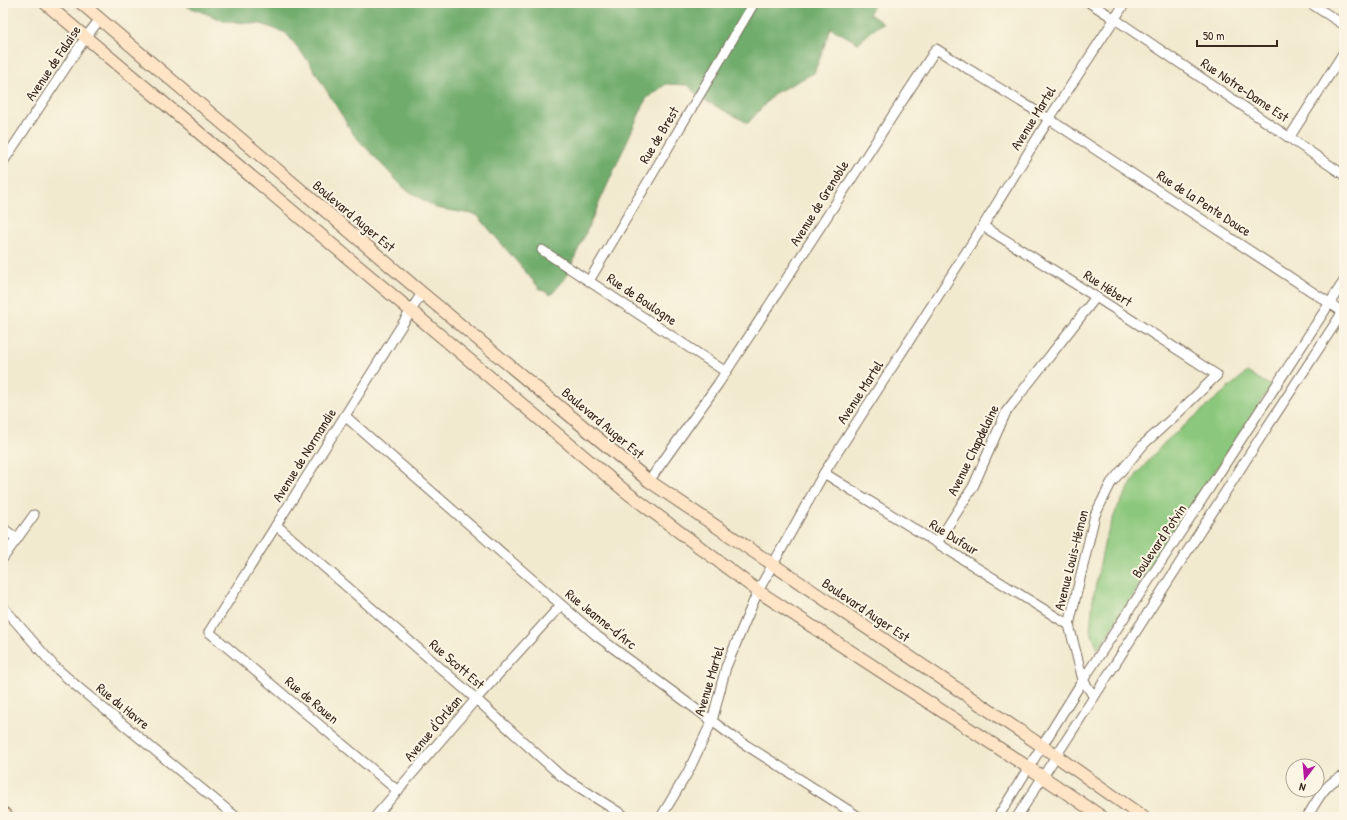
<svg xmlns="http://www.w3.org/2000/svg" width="1347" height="820" font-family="'Patrick Hand',sans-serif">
  <rect width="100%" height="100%" fill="#fcf5e5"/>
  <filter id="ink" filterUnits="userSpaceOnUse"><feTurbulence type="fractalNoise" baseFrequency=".025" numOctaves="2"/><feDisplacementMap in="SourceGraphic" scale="8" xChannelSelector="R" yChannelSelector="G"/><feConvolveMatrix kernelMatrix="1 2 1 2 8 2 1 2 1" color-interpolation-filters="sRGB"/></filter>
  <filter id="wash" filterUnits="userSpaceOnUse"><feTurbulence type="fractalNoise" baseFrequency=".012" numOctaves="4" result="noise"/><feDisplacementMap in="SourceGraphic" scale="16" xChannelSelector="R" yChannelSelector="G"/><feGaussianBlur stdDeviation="0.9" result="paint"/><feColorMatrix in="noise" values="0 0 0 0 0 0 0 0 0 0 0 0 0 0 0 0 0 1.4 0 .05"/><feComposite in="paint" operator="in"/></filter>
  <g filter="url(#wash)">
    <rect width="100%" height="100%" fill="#f2eacf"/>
    <polygon fill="#8bc77c" stroke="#63784d" points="1247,372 1271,386 1098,649 1090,630 1093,598 1105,540 1117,508 1137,474 1164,443"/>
    <polygon fill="#70ac6c" stroke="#566b45" points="183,3 873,3 874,6 869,14 883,23 873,30 858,43 831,28 814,73 775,93 748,123 700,98 688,85 666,84 646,99 565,279 551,295 540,289 477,215 436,208 404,188 354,135 309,62 286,33 261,24 225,21 186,6"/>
  </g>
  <g filter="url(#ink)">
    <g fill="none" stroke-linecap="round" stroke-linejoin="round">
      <defs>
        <g id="street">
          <polyline points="1090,3 1115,19 1344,175"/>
          <polyline points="1310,3 1344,25"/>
          <polyline points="1289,138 1344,52"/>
          <polyline points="3,162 86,37 100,19"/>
          <polyline points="983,226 1096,297 1217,375 1177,414 1144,444 1111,483 1095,515 1069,625 1083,680 1094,697"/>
          <polyline points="542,250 726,372"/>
          <polyline points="589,281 754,3"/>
          <polyline points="345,416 597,636 735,738 859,817"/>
          <polyline points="824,473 1069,625"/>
          <polyline points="649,481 718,384 936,49 1049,119 1343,312"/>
          <polyline points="276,525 476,699 560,775 626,817"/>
          <polyline points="3,528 17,539"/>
          <polyline points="937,543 973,487 1006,412 1096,297"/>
          <polyline points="3,558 34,515"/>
          <polyline points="3,607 55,667 80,689 236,817"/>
          <polyline points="398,791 209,632 422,293"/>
          <polyline points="375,817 476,699 561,605"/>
          <polyline points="661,817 688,772 712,721 726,667 758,591 824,473 983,226 1049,119 1125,3"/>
          <polyline points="998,817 1083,680 1188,521 1344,281"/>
          <polyline points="1017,817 1260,438 1344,310"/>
          <path d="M1307,817C1317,801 1325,782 1344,776"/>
        </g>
        <g id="secondary">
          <polyline points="45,3 625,491 758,591 1043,777 1102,817"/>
          <polyline points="81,3 422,293 649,481 1042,746 1143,817"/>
          <polyline points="3,813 7,817"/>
        </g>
      </defs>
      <use href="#street" stroke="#7b6d5c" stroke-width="11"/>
      <use href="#secondary" stroke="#7b6d5c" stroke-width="14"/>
      <use href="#street" stroke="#fff" stroke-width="9"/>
      <use href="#secondary" stroke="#ffe4c6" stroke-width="12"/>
    </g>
  </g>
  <g text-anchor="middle" stroke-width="4" stroke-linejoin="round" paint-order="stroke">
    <g font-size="14" fill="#3b2a1e" stroke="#fcf5e5">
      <text transform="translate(53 63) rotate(-56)" y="5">Avenue de Falaise</text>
      <text transform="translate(1245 90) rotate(34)" y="5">Rue Notre-Dame Est</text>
      <text transform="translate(1033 118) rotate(-58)" y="5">Avenue Martel</text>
      <text transform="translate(659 135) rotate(-59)" y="5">Rue de Brest</text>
      <text transform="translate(819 203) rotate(-58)" y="5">Avenue de Grenoble</text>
      <text transform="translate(1204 203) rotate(33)" y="5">Rue de la Pente Douce</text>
      <text transform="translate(354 216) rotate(40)" y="5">Boulevard Auger Est</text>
      <text transform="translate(1108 288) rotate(33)" y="5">Rue Hébert</text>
      <text transform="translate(642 299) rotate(34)" y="5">Rue de Boulogne</text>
      <text transform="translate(860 392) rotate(-57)" y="5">Avenue Martel</text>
      <text transform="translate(603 423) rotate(40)" y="5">Boulevard Auger Est</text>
      <text transform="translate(973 450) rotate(-64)" y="5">Avenue Chapdelaine</text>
      <text transform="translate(304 455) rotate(-58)" y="5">Avenue de Normandie</text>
      <text transform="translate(954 537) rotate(32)" y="5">Rue Dufour</text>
      <text transform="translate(1159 541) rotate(-56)" y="5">Boulevard Potvin</text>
      <text transform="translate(1071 560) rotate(-76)" y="5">Avenue Louis-Hémon</text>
      <text transform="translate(866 610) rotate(34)" y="5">Boulevard Auger Est</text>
      <text transform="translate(601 619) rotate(39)" y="5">Rue Jeanne-d'Arc</text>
      <text transform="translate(457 664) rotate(41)" y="5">Rue Scott Est</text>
      <text transform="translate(709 681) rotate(-73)" y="5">Avenue Martel</text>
      <text transform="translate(312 700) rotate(40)" y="5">Rue de Rouen</text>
      <text transform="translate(123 706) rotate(39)" y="5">Rue du Havre</text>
      <text transform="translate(433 728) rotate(-50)" y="5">Avenue d'Orléan</text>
    </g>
  </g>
  <rect width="1347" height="820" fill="none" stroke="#fcf5e5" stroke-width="16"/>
  <g transform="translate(1305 778) rotate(196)"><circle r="19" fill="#fcf5e5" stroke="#afa495"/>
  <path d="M0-3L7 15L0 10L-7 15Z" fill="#b5179e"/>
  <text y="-6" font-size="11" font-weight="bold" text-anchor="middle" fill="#3b2a1e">N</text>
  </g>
  <path d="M1197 40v6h80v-6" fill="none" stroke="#3b2a1e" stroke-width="2"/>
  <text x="1203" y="40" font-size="12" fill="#3b2a1e" stroke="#fcf5e5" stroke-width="3" paint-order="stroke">50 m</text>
</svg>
